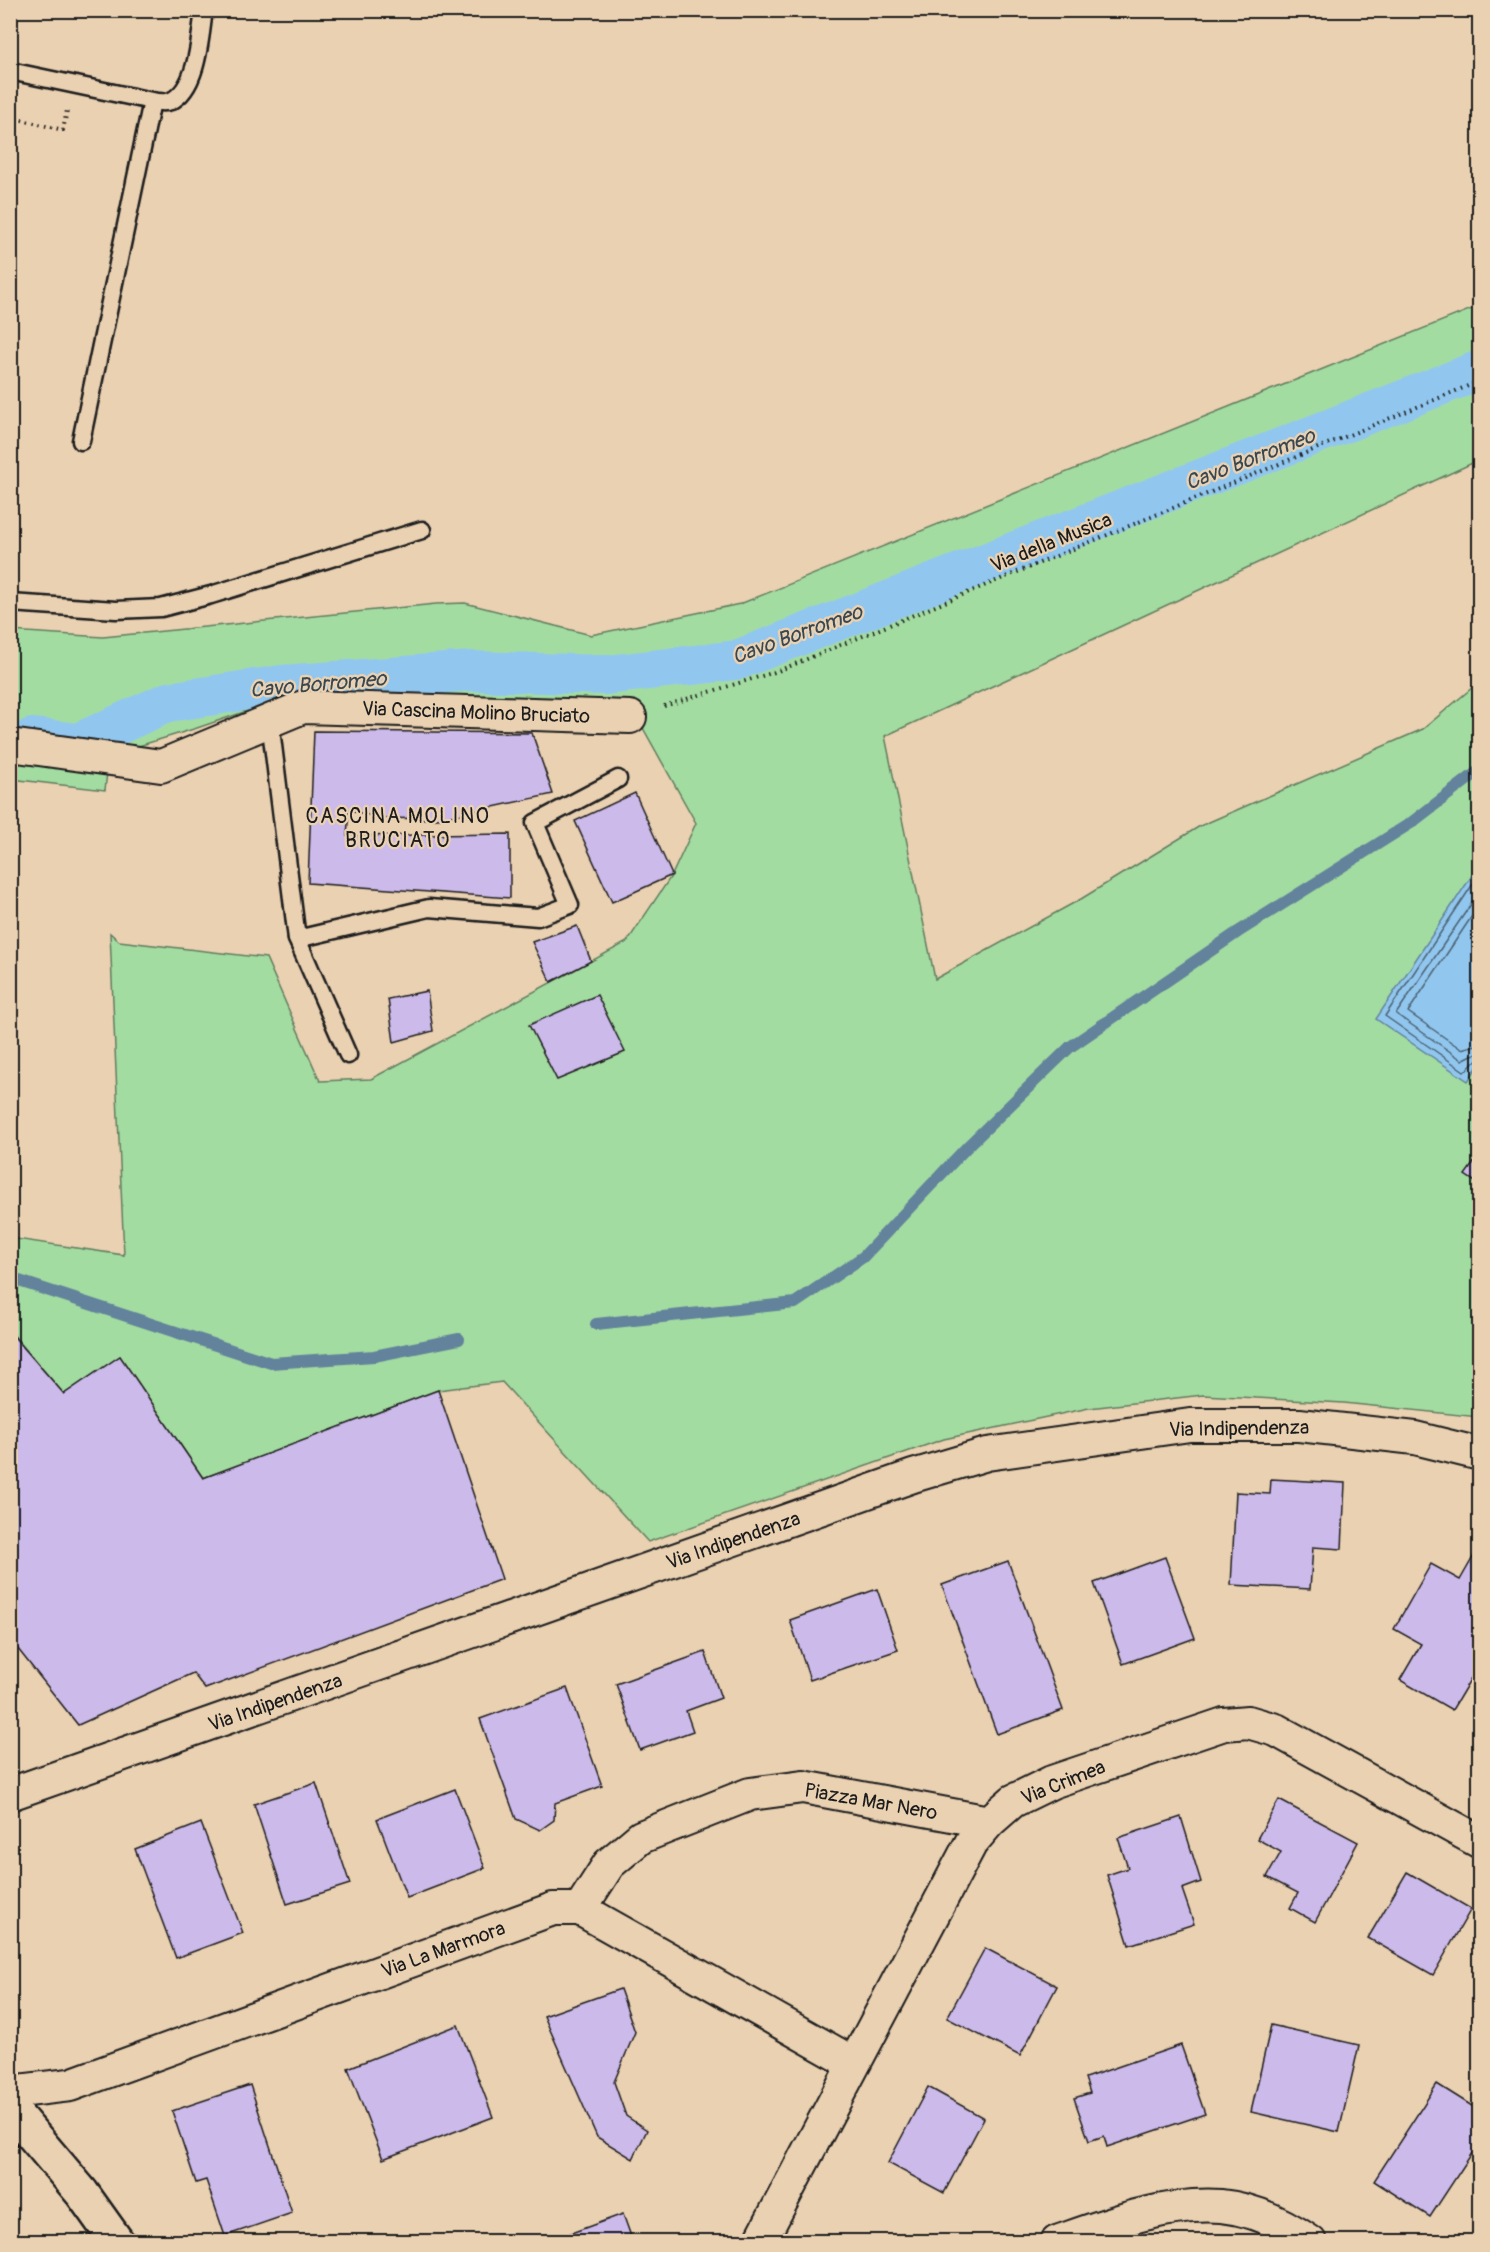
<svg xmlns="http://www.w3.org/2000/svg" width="1490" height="2252" font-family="Pangolin,sans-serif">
  <rect width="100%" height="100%" fill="#ead1b2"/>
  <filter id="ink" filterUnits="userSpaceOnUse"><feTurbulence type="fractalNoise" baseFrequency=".0167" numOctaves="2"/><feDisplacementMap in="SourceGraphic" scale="12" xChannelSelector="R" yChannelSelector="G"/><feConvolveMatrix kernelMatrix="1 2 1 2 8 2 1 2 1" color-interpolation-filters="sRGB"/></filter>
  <g filter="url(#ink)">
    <polygon fill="#a3dca1" stroke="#607c5e" stroke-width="1.5" points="1479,306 1479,460 885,736 935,979 1081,899 1200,826 1423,729 1479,682 1479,1417 1344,1403 1203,1395 1089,1408 944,1439 648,1542 502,1382 438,1390 203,1478 120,1356 64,1394 11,1332 10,1238 124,1255 110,933 119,941 266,958 320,1081 371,1079 627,942 672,875 696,823 629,703 288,697 197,728 109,755 105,790 11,779 11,631 103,637 436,604 465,603 591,635 740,604"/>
    <polygon fill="#91c7ef" stroke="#62839b" stroke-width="1.5" points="1473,874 1480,879 1480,1063 1468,1081 1376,1019"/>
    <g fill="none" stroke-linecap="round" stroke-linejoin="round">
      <g stroke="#4b6070" stroke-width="1.5">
        <polyline points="1480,883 1473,884 1385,1016 1464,1071 1467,1070 1474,1062 1480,1061"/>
        <polyline points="1480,891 1396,1014 1462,1060 1472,1055 1480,1053"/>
        <polyline points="1480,904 1408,1012 1461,1049 1480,1044"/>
      </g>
      <g stroke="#62839b" stroke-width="12">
        <polyline points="10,1278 271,1363 374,1356 459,1339"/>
        <polyline points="596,1324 795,1303 863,1257 967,1147 1070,1047 1238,932 1411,823 1480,770"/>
      </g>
      <polyline stroke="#91c7ef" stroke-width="40" points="32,738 78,743 168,702 281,685 472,671 606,675 737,660 1480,370"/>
    </g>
    <g fill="#ccbaeb" stroke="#1c1c1c" stroke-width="1.5">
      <polygon points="314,731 532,733 553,794 438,819 380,818 349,810 347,836 510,834 510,898 308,883"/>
      <polygon points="635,793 672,875 612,902 575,821"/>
      <polygon points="577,926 591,961 551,982 532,942"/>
      <polygon points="427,991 433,1031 394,1042 388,999"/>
      <polygon points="597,995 625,1052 557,1080 529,1025"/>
      <polygon points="1480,1154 1480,1185 1465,1175"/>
      <polygon points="10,1332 64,1394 120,1356 203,1478 438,1390 502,1579 205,1689 193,1673 78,1725 10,1639"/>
      <polygon points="1271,1479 1345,1483 1342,1549 1313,1547 1310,1589 1231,1585 1236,1492 1270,1494"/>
      <polygon points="1480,1545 1480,1663 1452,1710 1400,1680 1421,1644 1394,1629 1431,1564 1460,1580"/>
      <polygon points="1165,1557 1195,1638 1123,1664 1094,1583"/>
      <polygon points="1008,1561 1063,1710 997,1734 942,1585"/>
      <polygon points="877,1589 898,1650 810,1680 790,1620"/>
      <polygon points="705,1652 721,1698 686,1711 693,1731 640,1750 616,1684"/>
      <polygon points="567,1688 602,1786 555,1803 554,1820 540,1830 516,1819 480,1719"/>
      <polygon points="316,1783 350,1884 287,1904 254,1804"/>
      <polygon points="455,1789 485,1868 407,1898 377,1819"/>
      <polygon points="1279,1800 1358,1842 1315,1922 1290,1908 1298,1893 1267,1877 1281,1852 1257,1839"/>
      <polygon points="1181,1817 1201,1882 1182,1889 1194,1924 1129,1945 1107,1875 1128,1868 1118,1838"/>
      <polygon points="201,1823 243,1933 176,1958 135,1849"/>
      <polygon points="1407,1872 1471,1909 1433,1975 1368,1938"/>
      <polygon points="985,1948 1057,1986 1020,2056 947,2018"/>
      <polygon points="620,1989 635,2032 614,2082 626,2116 647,2130 633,2159 597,2137 544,2016"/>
      <polygon points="1480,2011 1480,2026 1473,2023"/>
      <polygon points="458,2025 493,2117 383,2159 348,2068"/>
      <polygon points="1271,2025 1359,2045 1339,2132 1251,2112"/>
      <polygon points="1181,2045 1205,2114 1107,2147 1104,2136 1089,2141 1074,2098 1090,2093 1085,2078"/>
      <polygon points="1437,2084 1480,2111 1480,2141 1430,2217 1374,2181"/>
      <polygon points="250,2085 292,2213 225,2236 206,2180 196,2183 172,2111"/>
      <polygon points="928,2087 984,2118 944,2193 888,2163"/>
      <polygon points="623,2214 633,2242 556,2242 555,2239"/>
      <polygon points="492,2237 494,2242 478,2242"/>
    </g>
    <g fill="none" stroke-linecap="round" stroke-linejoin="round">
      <defs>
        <g id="service">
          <path d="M10,71L152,101C157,102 166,103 171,101C198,88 200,36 204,10"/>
          <polyline points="81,441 152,101"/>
          <polyline points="10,603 116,610 161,608 211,595 422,530"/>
          <polyline points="270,721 297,939 348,1055"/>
          <polyline points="297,939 429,908 538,917 570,905 535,823 618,779"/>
        </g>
        <g id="minor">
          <polyline points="10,745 161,766 303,707 630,717"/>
          <polyline points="10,1794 913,1476 987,1454 1190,1425 1299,1425 1415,1438 1480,1454"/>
          <polyline points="580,1909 609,1864 641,1837 750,1794 803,1787 989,1822"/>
          <polyline points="10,2092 70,2085 553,1909 580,1909 853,2063"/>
          <polyline points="760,2242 971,1843 989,1822 1013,1801 1052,1782 1224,1724 1248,1722 1276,1730 1480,1842"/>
          <path d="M1057,2242C1108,2224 1166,2202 1221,2206C1253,2209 1284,2224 1310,2242"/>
        </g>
        <polyline id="secondary" points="10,2108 82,2193 117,2242"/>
      </defs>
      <use href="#service" stroke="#1c1c1c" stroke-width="21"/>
      <use href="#minor" stroke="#1c1c1c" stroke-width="36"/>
      <use href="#secondary" stroke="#1c1c1c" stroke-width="38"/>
      <g stroke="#1c1c1c" stroke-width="4" stroke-dasharray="1.5 4.5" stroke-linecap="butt">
        <polyline points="10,117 63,130 67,110"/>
        <polyline points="664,706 778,671 1480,381"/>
      </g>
      <use href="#service" stroke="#ead1b2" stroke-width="16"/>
      <use href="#minor" stroke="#ead1b2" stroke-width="32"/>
      <use href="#secondary" stroke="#ead1b2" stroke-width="33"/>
    </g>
  </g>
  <g text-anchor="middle" stroke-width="4.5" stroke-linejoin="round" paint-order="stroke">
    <g font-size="20" fill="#1c1c1c" stroke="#ead1b2">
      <text transform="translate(1051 542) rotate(-22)" y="7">Via della Musica</text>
      <text transform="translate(476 712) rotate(2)" y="7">Via Cascina Molino Bruciato</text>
      <text transform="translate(1239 1428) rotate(-1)" y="7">Via Indipendenza</text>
      <text transform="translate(733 1540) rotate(-19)" y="7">Via Indipendenza</text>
      <text transform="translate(275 1702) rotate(-19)" y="7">Via Indipendenza</text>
      <text transform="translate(1063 1782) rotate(-22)" y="7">Via Crimea</text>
      <text transform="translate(871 1801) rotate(10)" y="7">Piazza Mar Nero</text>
      <text transform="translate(443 1949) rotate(-20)" y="7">Via La Marmora</text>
    </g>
    <g font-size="21" font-style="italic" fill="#394751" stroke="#ead1b2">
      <text transform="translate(1250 459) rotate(-21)" y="7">Cavo Borromeo</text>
      <text transform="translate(797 634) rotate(-20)" y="7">Cavo Borromeo</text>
      <text transform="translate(318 684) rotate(-5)" y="7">Cavo Borromeo</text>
    </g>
    <g font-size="21" letter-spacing="1.5" fill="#1c1c1c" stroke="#ead1b2">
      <text x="398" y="823">CASCINA MOLINO<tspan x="398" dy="24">BRUCIATO</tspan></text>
    </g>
  </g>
  <rect width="1490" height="2252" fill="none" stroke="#ead1b2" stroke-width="36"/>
  <rect x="18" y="18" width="1454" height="2216" fill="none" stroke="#1c1c1c" stroke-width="2" filter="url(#ink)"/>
</svg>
